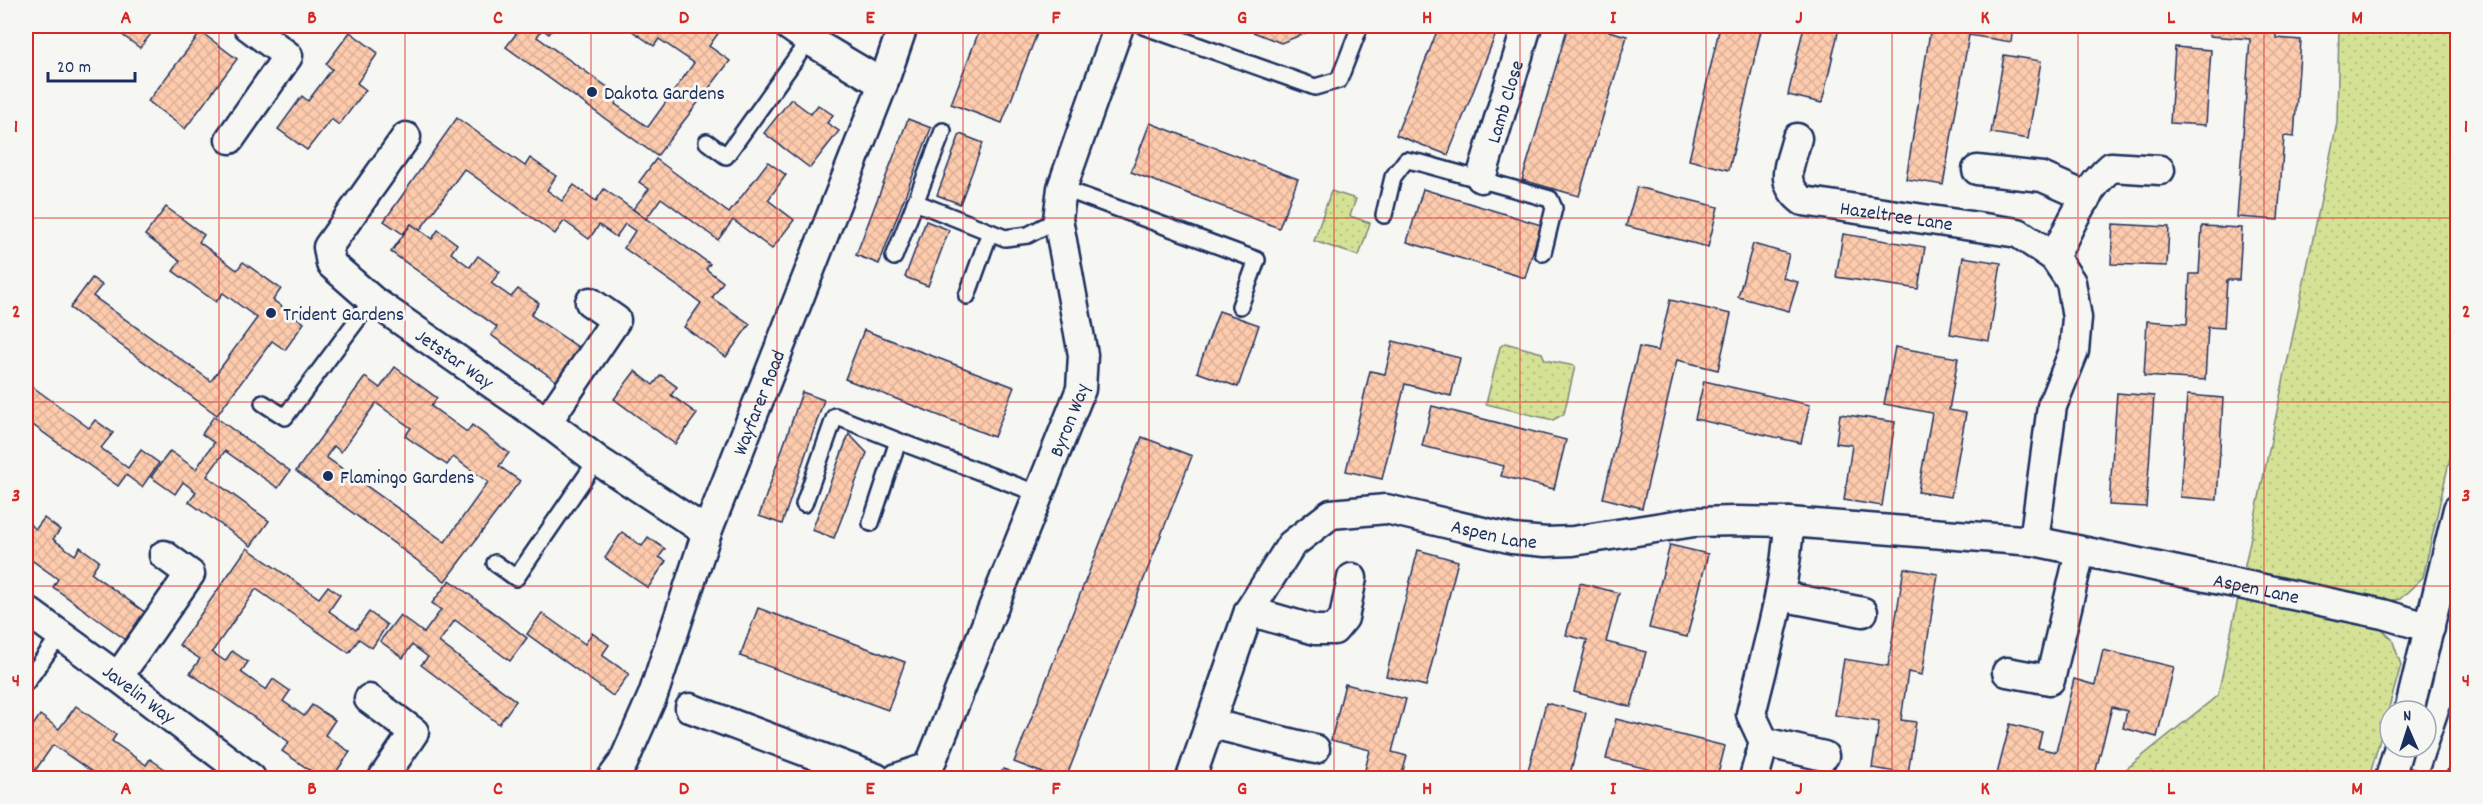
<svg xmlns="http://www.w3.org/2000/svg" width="2483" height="804" font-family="Dekko,sans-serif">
  <defs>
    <pattern id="park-dots" width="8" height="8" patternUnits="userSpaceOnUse" patternTransform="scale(1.5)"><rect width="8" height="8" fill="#d5e295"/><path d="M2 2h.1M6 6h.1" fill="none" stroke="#b6c283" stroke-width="1.8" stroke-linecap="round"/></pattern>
    <pattern id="building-cross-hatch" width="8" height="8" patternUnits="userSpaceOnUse" patternTransform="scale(1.5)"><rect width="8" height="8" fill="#fecbad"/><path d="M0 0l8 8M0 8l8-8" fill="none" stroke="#d9af97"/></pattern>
  </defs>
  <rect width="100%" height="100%" fill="#f6f6f2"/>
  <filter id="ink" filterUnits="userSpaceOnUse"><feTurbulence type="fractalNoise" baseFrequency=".0167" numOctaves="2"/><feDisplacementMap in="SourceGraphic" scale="12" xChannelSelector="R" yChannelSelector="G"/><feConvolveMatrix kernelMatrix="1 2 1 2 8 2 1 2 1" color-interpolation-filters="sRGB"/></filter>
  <g filter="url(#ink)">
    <g fill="url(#park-dots)" stroke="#78887a" stroke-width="1.5">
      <polygon points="2339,26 2457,26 2457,427 2423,577 2400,599 2356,607 2392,639 2401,665 2369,778 2115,778 2218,695 2337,123"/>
      <polygon points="1331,191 1356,199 1350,216 1370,223 1359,256 1314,241"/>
      <polygon points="1505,343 1542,353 1545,360 1575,366 1564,414 1553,420 1486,404 1500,347"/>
    </g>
    <g fill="url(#building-cross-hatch)" stroke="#1b2f5e" stroke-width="1.5" fill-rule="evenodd">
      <polygon points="110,26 157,26 140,48"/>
      <polygon points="522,26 555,26 549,34 542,29 537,37 620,96 615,104 648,127 694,63 659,39 654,46 625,26 718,26 722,28 709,46 730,61 657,156 506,47"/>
      <polygon points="981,26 1040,26 1002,123 951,104"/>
      <polygon points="1238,26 1323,26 1281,43"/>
      <polygon points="1439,26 1499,26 1448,155 1396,135"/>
      <polygon points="1568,26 1591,26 1627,36 1579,196 1522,180"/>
      <polygon points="1720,26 1762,26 1729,170 1689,160"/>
      <polygon points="1804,26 1827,26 1839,28 1822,103 1788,95"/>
      <polygon points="1931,26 1946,29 1946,26 2013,26 2011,42 1969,35 1943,185 1906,179"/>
      <polygon points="2210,26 2276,26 2276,38 2301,40 2294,137 2284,136 2278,220 2237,217 2250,39 2209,36"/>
      <polygon points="201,32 237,59 185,129 148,101"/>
      <polygon points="350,32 378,53 357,83 366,90 339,125 331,119 307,150 278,129 302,96 308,101 332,69 326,64"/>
      <polygon points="2175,47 2211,50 2206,125 2170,123"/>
      <polygon points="2004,55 2041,61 2028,139 1991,133"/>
      <polygon points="791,99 811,114 818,105 833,115 827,123 839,131 810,168 764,133"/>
      <polygon points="457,118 525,166 530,158 556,176 547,190 562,201 574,185 596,201 604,189 710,264 706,269 723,282 712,298 750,324 726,357 684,327 701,303 624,248 635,231 625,224 616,237 599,225 589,239 564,221 555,234 464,169 420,230 411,224 403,234 384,221"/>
      <polygon points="908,119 931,128 879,264 856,255"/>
      <polygon points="1150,123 1298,179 1279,228 1131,172"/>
      <polygon points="960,134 983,143 960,204 937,195"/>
      <polygon points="656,159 729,213 768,162 786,175 768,200 794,220 772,249 733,220 718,240 661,198 646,219 633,209 649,189 639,182"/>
      <polygon points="1637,187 1718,207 1708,247 1626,226"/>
      <polygon points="1423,189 1541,225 1525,278 1407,242"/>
      <polygon points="166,207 204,235 199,242 237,270 243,262 281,289 273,300 304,323 285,350 272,341 217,415 70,308 92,278 102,285 93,296 211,381 257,318 223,293 216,302 173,271 180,261 145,235"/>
      <polygon points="926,221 949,230 928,286 905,277"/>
      <polygon points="411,224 432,239 438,230 457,244 451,253 470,267 478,256 500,272 491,283 511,297 518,289 539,303 531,315 581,349 558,382 491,335 497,327 391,252"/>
      <polygon points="2113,224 2169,227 2167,266 2111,264"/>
      <polygon points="2202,226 2242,228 2239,280 2227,280 2224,328 2208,327 2205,380 2144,376 2147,321 2187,324 2190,274 2199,274"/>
      <polygon points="1843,234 1925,247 1918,289 1836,277"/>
      <polygon points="1753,244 1789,254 1783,278 1798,282 1789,311 1738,297"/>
      <polygon points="1963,257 2001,263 1989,341 1950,334"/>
      <polygon points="1670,300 1731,314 1718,370 1677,360 1642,508 1603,498 1639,347 1658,351"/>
      <polygon points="1219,311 1259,325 1238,387 1197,372"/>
      <polygon points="864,330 1014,387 994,437 845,379"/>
      <polygon points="1393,341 1460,358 1451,396 1405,384 1382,479 1346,471 1370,371 1385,374"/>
      <polygon points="1895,347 1958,358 1949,410 1966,413 1951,497 1918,492 1932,413 1884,404"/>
      <path d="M395,367L437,398L431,406L467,432L472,425L509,453L499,466L520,481L445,581L296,471L365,377L380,388ZM376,403L411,428L405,436L447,465L453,457L488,482L445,542L326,457L334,446L341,452Z"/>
      <polygon points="635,371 653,385 661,375 677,387 671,395 697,414 675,444 614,399"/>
      <polygon points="1704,381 1810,405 1801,443 1695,419"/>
      <polygon points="26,382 89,428 95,420 113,433 101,448 128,468 141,450 159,463 142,487 126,475 118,486 26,420"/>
      <polygon points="802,392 824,400 782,524 759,516"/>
      <polygon points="2117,393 2154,396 2146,507 2109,505"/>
      <polygon points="2187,395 2223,398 2217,500 2180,497"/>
      <polygon points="1432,406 1566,440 1554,489 1501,476 1504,466 1422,446"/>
      <polygon points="1840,414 1895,422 1882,506 1844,500 1852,445 1836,443"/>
      <polygon points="214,416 290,471 278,488 225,451 207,476 269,521 251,546 189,502 196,492 183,482 175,494 151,477 170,451 196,469 214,443 202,434"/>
      <polygon points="849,434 867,453 834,538 812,530"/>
      <polygon points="1142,437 1192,456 1066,778 1056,778 1014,762"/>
      <polygon points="44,518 60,530 53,539 75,555 80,547 99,561 91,573 146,613 126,640 53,587 58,579 26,556 26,521 36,529"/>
      <polygon points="622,532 642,546 648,537 665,549 659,557 666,561 648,588 605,558"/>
      <polygon points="1670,545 1708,554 1687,637 1649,628"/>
      <polygon points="247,548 319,598 328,586 340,595 329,611 356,630 369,612 387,625 372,648 359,639 349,653 256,589 212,652 225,661 232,651 248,662 241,672 266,690 273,679 290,691 283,701 304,716 312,705 335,720 325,735 350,752 332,778 321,778 282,751 289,742 190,673 200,659 179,645"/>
      <polygon points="1418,550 1458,561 1426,686 1386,676"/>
      <polygon points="1904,568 1938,574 1922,675 1908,672 1901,720 1916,722 1908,774 1872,768 1879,722 1835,715 1844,659 1888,666"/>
      <polygon points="450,580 527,638 510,661 455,620 439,642 516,701 499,724 421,665 428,657 412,645 403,658 380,641 400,615 424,633 441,610 432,603"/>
      <polygon points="1580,583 1619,593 1606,642 1646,652 1631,707 1574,692 1587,640 1566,635"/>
      <polygon points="758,608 905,662 888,710 740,656"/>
      <polygon points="542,613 585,644 592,633 609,645 602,655 629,674 613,696 527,634"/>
      <polygon points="2103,650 2174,667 2157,737 2123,728 2127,711 2112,707 2094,778 1996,778 2010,724 2042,732 2038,748 2056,752 2074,679 2095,685"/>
      <polygon points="1345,684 1406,699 1392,752 1407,756 1401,778 1363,778 1370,750 1331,740"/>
      <polygon points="1546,703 1586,713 1569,778 1526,778"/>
      <polygon points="76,706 116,735 112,741 146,765 150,759 178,778 101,778 53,745 30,778 26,778 26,736 40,715 59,729"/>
      <polygon points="1616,719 1725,746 1717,778 1686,778 1606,759"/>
      <polygon points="1003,769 1028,778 999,778"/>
    </g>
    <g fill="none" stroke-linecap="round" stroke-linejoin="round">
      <defs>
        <g id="lane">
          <polyline points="1143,26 1315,87 1339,80 1360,26"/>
          <polyline points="707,142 726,156 809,40"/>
          <polyline points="1062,188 1257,260 1240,306"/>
          <polyline points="915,202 1005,238 1028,235 1058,219"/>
          <polyline points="1384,215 1393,177 1406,160 1421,163 1550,199 1554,208 1543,253"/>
          <polyline points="894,257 943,131"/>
          <polyline points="967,296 990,232"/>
          <polyline points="263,403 285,417 372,300"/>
          <polyline points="804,504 835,416 898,441"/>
          <polyline points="871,523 898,441 1039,494"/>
          <polyline points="495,563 516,578 597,460"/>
          <polyline points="26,683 60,635"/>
          <polyline points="2392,774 2413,778"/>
          <polyline points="821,778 828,760"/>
          <polyline points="2436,778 2458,713"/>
        </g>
        <g id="street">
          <polyline points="789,26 809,40 883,84"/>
          <path id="s1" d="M406,137L328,247L331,264L372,300L547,422L597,460L707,532"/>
          <path id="s2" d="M1797,138C1790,166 1778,182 1803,201L2018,233L2054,257L2071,282L2077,318L2074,351L2052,406L2034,541"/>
          <polyline points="230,139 288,56 248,26"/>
          <polyline points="1977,170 2042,177 2087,197"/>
          <path id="s3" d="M1481,178L1527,26"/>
          <path d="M2054,257C2070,227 2085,189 2111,167L2160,170"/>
          <polyline points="547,422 616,320 590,302"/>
          <polyline points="1780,596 1863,612"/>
          <path id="s4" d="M26,610L118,677L251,778"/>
          <polyline points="1249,611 1315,630 1334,630 1344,618 1352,578"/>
          <polyline points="2007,672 2050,680 2080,552"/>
          <polyline points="118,677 190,574 164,555"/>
          <polyline points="369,699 414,732 383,778"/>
          <polyline points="690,708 876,778"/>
          <polyline points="2409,711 2458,509"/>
          <polyline points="1212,724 1315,749"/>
          <polyline points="1764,742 1824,756"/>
          <path id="s5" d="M612,778L623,763L653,695L707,532L883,84L903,26"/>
          <path id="s6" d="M897,778L929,767L1081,389L1083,355L1058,219L1062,188L1119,26"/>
          <path id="s7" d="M1191,778L1249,611L1291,545L1331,514L1386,509L1513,539L1546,542L1573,541L1694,522L1737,521L1789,522L2034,541L2383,614L2430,628"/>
          <path d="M1754,778L1764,742L1751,714C1766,651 1786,587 1789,522"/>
          <polyline points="2390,778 2399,747"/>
        </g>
      </defs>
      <use href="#lane" stroke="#1b2f5e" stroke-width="20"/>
      <use href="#street" stroke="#1b2f5e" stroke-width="33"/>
      <use href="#lane" stroke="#f6f6f2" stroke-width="15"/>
      <use href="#street" stroke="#f6f6f2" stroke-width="28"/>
    </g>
  </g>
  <path fill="none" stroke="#d62828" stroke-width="1.5" stroke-opacity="0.55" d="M219,26V778M405,26V778M591,26V778M777,26V778M963,26V778M1149,26V778M1334,26V778M1520,26V778M1706,26V778M1892,26V778M2078,26V778M2264,26V778M26,218H2458M26,402H2458M26,586H2458"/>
  <g fill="#1b2f5e" stroke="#f6f6f2" stroke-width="2">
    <circle cx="592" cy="92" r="6"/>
    <circle cx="271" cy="313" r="6"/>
    <circle cx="328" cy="476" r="6"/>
  </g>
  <g text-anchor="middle" stroke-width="6" stroke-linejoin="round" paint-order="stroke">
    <g font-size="20" fill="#1b2f5e" stroke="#f6f6f2" text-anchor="start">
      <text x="604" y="99">Dakota Gardens</text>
      <text x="283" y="320">Trident Gardens</text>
      <text x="340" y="483">Flamingo Gardens</text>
    </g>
    <g font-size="20" fill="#1b2f5e" stroke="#f6f6f2">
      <text dy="7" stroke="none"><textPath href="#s3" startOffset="80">Lamb Close</textPath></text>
      <text dy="7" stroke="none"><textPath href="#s2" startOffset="164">Hazeltree Lane</textPath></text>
      <text dy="7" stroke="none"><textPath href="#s1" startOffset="308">Jetstar Way</textPath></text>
      <text dy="7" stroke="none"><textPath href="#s5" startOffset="404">Wayfarer Road</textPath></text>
      <text dy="7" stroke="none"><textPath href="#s6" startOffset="408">Byron Way</textPath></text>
      <text dy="7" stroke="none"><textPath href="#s7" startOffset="472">Aspen Lane</textPath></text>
      <text dy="7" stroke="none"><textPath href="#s7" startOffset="1242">Aspen Lane</textPath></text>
      <text dy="7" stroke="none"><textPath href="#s4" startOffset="141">Javelin Way</textPath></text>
    </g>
  </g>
  <rect width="2483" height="804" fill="none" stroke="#f6f6f2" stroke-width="66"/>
  <g transform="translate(2408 729) rotate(357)"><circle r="28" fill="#f6f6f2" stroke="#9ea6b7" stroke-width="1.5"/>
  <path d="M0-4.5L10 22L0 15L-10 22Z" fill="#1b2f5e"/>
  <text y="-9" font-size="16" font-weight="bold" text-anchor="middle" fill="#1b2f5e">N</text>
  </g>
  <path d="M48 72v9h87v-9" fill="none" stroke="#1b2f5e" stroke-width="3"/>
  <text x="57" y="72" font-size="18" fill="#1b2f5e" stroke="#f6f6f2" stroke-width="4.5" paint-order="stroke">20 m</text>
  <rect x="33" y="33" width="2417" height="738" fill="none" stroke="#d62828" stroke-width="2"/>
  <g font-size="20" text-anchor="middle" font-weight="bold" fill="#d62828">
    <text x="126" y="23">A</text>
    <text x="312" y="23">B</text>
    <text x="498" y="23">C</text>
    <text x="684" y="23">D</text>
    <text x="870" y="23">E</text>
    <text x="1056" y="23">F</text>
    <text x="1242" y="23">G</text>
    <text x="1427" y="23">H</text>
    <text x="1613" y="23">I</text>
    <text x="1799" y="23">J</text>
    <text x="1985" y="23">K</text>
    <text x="2171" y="23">L</text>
    <text x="2357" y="23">M</text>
    <text x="16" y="132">1</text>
    <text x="2466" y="132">1</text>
    <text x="16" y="317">2</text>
    <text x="2466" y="317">2</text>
    <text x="16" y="501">3</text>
    <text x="2466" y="501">3</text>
    <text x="16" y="686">4</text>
    <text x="2466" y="686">4</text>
    <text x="126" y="794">A</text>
    <text x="312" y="794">B</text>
    <text x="498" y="794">C</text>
    <text x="684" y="794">D</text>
    <text x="870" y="794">E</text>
    <text x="1056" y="794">F</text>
    <text x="1242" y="794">G</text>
    <text x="1427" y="794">H</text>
    <text x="1613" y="794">I</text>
    <text x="1799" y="794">J</text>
    <text x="1985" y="794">K</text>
    <text x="2171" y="794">L</text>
    <text x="2357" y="794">M</text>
  </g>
</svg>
